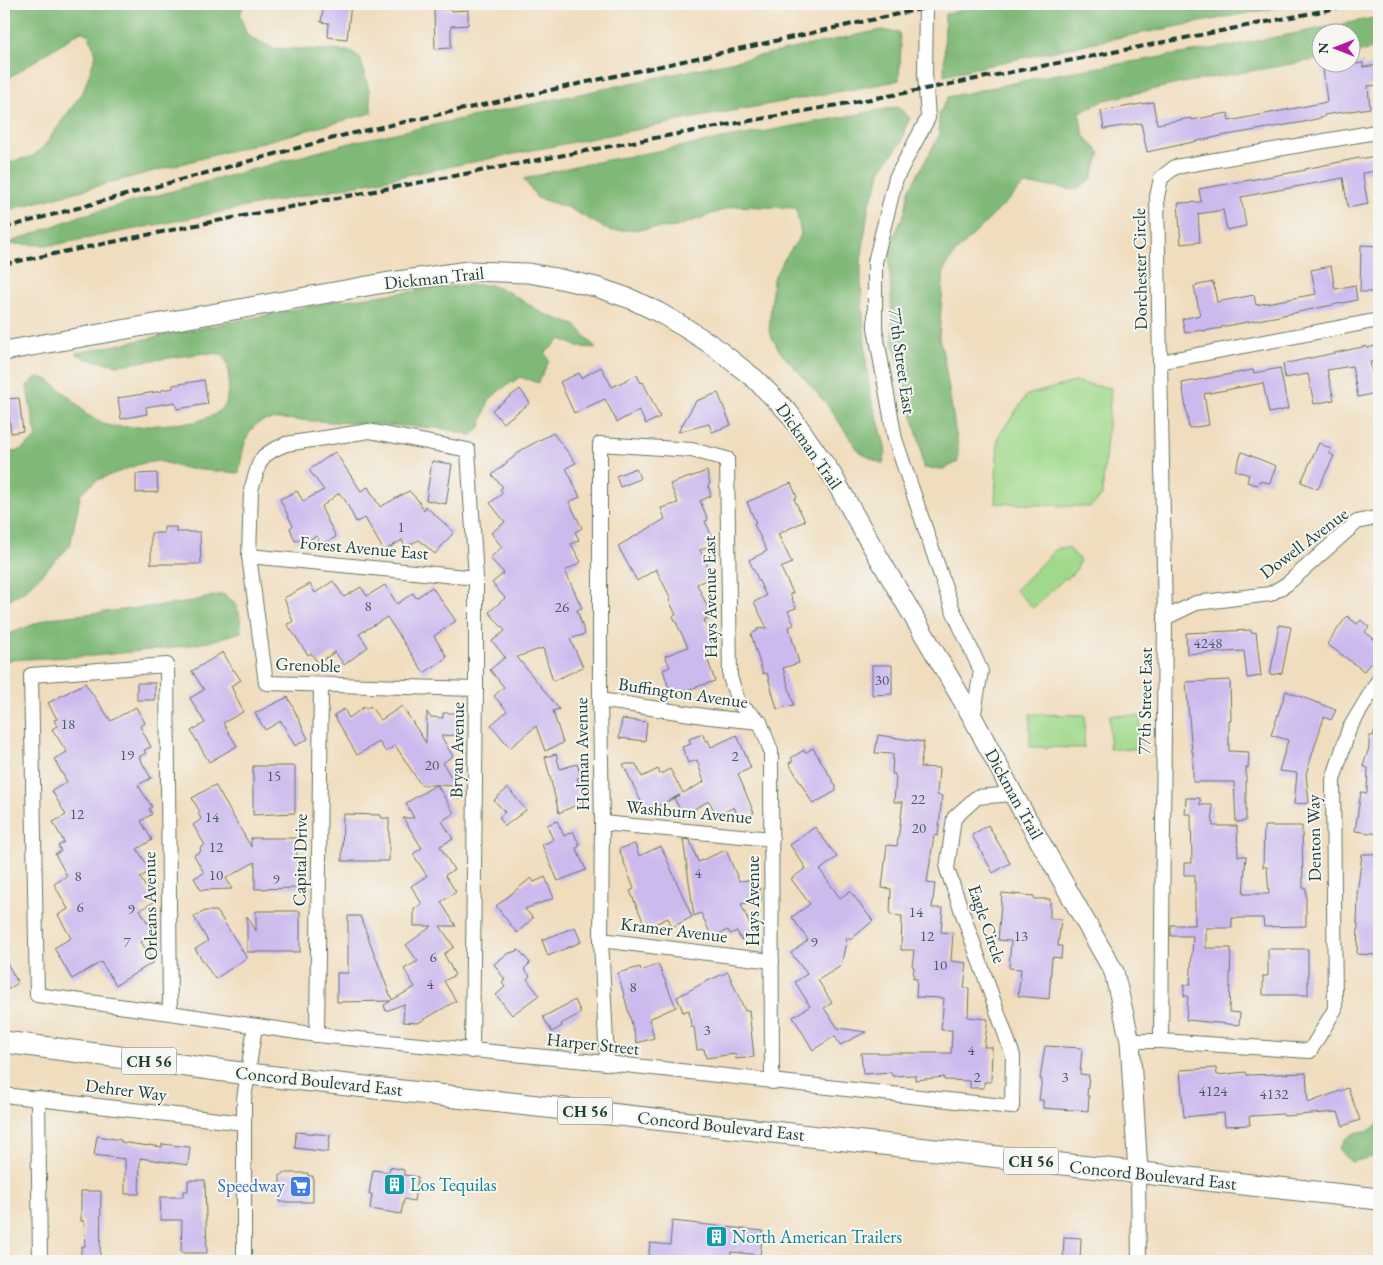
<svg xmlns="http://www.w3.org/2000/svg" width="1383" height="1265" font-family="'EB Garamond',serif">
  <rect width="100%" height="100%" fill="#f6f6f2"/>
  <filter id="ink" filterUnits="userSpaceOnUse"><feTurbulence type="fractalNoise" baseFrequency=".02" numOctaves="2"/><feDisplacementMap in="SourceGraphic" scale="10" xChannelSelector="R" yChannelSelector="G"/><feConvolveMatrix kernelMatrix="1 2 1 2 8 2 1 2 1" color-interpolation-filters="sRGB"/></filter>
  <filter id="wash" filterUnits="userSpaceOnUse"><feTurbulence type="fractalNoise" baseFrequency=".0096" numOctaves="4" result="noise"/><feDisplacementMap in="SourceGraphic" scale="20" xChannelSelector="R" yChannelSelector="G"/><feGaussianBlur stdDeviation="1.12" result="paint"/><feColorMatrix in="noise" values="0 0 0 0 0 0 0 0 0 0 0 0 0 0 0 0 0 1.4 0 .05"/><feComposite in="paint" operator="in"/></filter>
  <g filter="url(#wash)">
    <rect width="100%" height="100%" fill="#f0ddbe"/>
    <g fill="#a0d98b" stroke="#608b60">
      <polygon points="1075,382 1111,388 1102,496 1090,507 995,503 998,437 1027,395"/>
      <polygon points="1057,548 1069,548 1080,560 1077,569 1067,579 1065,578 1033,608 1015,590"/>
      <polygon points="1030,714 1085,715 1084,748 1030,747"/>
      <polygon points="1110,715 1140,716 1140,749 1109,749"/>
    </g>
    <g fill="#80b977" stroke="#507b56">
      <polygon points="4,4 244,4 240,15 247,35 272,48 348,51 360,57 369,90 372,113 4,211 4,164 33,156 44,146 83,92 96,54 89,35 81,31 4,81"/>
      <polygon points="990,4 1296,4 1095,42 944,75 945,14"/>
      <polygon points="1379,17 1379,50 1372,49 1351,54 1350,32 1320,32 1320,59 1182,83 1105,100 1079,113 1084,135 1100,153 1092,178 1075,190 1051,186 1024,185 955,253 944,270 939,337 944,358 958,447 958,462 944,469 923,468 921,449 893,341 889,249 905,211 909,190 939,136 939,114 948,97 1051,75 1236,45"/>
      <polygon points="881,30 899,33 901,46 899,80 892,82 710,115 54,245 6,244 80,216 358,141"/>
      <polygon points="898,107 910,118 905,128 902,141 880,171 877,187 869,203 861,262 861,285 867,373 870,395 882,434 886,452 883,464 870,458 858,450 828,406 806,380 781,353 769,332 773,279 785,258 801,235 796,208 734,206 676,227 610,231 569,208 537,198 524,179 575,166"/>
      <path d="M461,285H491L508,292L544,314L575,325L596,348L579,347L561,339L545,353L549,361L538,383L520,377L500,390L489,400L480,427L472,435L440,428L279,419C274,420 267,420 263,421C244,427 242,457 239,473L189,469L158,461L140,464L97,480L81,493L70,546L23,592L4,602V453L19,451L37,438L32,416L27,386L37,377L47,379L72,399L87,415L110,426L135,427L195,422L214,415L226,404L229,383L228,366L223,354L205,353L118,365L87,359L76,353L337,301Z"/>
      <path d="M222,594C240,604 240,613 241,632L208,642L179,647L93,656L4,660V632L9,634L50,618L185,603Z"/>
      <polygon points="1379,1124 1379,1162 1372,1157 1351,1162 1339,1149 1345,1139 1355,1133 1370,1130"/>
    </g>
    <g id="blocks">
      <g fill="#ccb9ee">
        <polygon points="324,4 351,4 347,39 328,37 329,23 321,22"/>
        <polygon points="434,9 450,9 451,11 468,10 468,25 451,26 451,48 435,49"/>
        <polygon points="1363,63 1363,67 1379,65 1379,85 1368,86 1370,108 1324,115 1324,117 1304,122 1221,136 1147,152 1141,123 1104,129 1101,111 1153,102 1157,124 1191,118 1192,120 1228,113 1229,121 1327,102 1323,68"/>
        <polygon points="1376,156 1378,171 1362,173 1368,204 1348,208 1343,178 1241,197 1246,226 1227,230 1223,210 1198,214 1200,242 1181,244 1178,203 1201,202 1199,189 1306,170 1305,169 1359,158 1359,159"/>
        <polygon points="1361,245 1379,246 1378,292 1360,292"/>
        <polygon points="1331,266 1335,289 1355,285 1357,300 1274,317 1221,327 1222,328 1203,331 1203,330 1185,333 1182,319 1200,315 1194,286 1213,282 1217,302 1254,295 1256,305 1316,294 1311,270"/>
        <polygon points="1379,345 1379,361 1370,362 1376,393 1358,397 1352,366 1327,370 1334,400 1314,404 1308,374 1285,378 1283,364 1367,346 1367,348"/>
        <polygon points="601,367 612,387 637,375 641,383 643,382 660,417 646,424 639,410 617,422 605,399 574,413 560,382 579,373 581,378"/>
        <polygon points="1280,368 1288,409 1269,413 1263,383 1204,394 1209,425 1189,428 1182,383 1253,370 1254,373"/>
        <polygon points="204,380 208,404 177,409 175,402 146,407 147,414 121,419 118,398 162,391 162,390 173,388 173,385"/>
        <polygon points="520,389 530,403 503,423 492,410"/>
        <polygon points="718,393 731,425 712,432 709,424 678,432 696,401"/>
        <polygon points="19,398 23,431 11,433 9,417 4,418 4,405 7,405 6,399"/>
        <polygon points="553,433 576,463 566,468 580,497 569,502 582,528 575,532 579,540 571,544 581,562 565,571 582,608 577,610 585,634 570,639 583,667 553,681 543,648 517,657 559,709 553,711 563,743 545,751 536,726 510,748 491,725 507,711 494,696 504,687 490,670 505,657 492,641 505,631 489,612 505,598 492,583 504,573 490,558 502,547 491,533 505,522 490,503 503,493 500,489 503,487 492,475 523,449"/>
        <polygon points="1319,443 1331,449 1329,453 1334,456 1318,489 1301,482"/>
        <polygon points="335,452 361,491 368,487 380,507 409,491 418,500 424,511 425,506 454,532 435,554 419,540 405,547 402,540 384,551 365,518 356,522 345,500 339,493 321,507 336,537 321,545 317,536 302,543 300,539 295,541 290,528 293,526 280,499 297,491 303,501 324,490 309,470"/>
        <polygon points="1242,452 1276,466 1270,483 1259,481 1257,485 1247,482 1249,475 1235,470"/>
        <polygon points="432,461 452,464 446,504 426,500"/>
        <polygon points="636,468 640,479 620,487 616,476"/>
        <polygon points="707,471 710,484 708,485 711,496 700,501 708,520 705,521 715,543 700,550 712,577 697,584 712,617 704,620 715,648 705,652 715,681 671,695 663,670 670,667 665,656 688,647 673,616 676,615 669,600 671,599 656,569 637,581 618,546 665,519 661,508 678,503 670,484"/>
        <polygon points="157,473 158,492 136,493 136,474"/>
        <polygon points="791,483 797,497 794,499 805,521 778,534 792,563 781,568 793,593 790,594 796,608 788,611 794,625 789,627 799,663 783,668 794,705 777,709 767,673 763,674 751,634 757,631 757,629 767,628 754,602 766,596 749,560 767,551 754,524 756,523 747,502"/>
        <polygon points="164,527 176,527 176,532 200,532 201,564 151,564 151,533 164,533"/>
        <polygon points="333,581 344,597 361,587 367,596 385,585 397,604 413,593 416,598 432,587 456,621 434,636 447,657 424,673 387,617 359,634 368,647 344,665 335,652 318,663 311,653 308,655 287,624 293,622 284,598 310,584 315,593"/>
        <polygon points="1347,616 1357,624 1361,620 1369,627 1365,632 1379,643 1379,652 1364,671 1327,644"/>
        <polygon points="1279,625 1291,627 1282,673 1270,675"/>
        <polygon points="1251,630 1251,633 1256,632 1261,676 1247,678 1244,651 1187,654 1186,633"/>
        <polygon points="223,652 233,670 234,670 241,680 231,686 243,712 223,723 237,746 209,762 191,731 205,723 190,698 204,690 192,671"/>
        <polygon points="872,665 892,665 892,694 872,695"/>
        <polygon points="1230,680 1231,721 1229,721 1229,751 1249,752 1248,768 1246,767 1246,821 1236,822 1234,782 1193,782 1193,752 1192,752 1186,682"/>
        <polygon points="85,683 111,721 136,707 145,723 140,726 151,747 144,750 146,753 139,757 151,778 138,785 152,807 149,809 152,814 141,821 152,840 137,849 151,871 140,877 154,902 140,910 153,932 150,934 151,935 141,942 154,962 116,985 101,962 72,979 54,948 71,938 58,915 68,909 54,884 67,876 55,854 61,851 58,846 64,842 53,822 66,815 52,791 67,782 54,759 67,752 52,729 57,726 54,720 57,719 48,703"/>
        <rect x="137" y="683" width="18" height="17"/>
        <polygon points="1286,691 1336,710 1331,720 1324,717 1306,774 1309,803 1294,804 1297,773 1279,771 1288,740 1271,735"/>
        <polygon points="288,697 308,739 295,746 281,721 265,730 255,713"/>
        <polygon points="370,706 381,720 402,706 426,743 427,712 430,717 443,718 443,713 457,713 457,735 441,736 453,756 443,763 456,786 437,785 454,813 442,821 453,839 440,846 454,870 445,875 456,892 441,902 456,926 440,926 454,947 444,954 455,975 444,981 456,1001 418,1023 403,1022 404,1004 386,1011 384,1005 391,1001 337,1002 337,973 348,973 348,916 360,916 392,1000 415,987 404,969 418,961 406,945 432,926 414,926 414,909 422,904 411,886 427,876 413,854 422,848 403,818 414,818 406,803 436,785 421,785 395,745 386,752 379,742 357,755 334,715 344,709 349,718 364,707 366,709"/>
        <polygon points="622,719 647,722 645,741 619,738"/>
        <polygon points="1377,723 1379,723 1379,834 1355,831 1361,792 1367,793 1368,768 1363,766 1369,748 1369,736 1373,736"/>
        <polygon points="703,734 705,741 708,740 711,747 737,735 751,768 738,774 754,813 739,819 734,807 717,816 709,801 683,815 674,798 680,795 646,812 623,764 636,764 642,777 658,769 660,774 670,769 683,793 704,782 697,760 688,763 682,747 691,744 689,739"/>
        <polygon points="878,735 924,742 920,767 939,768 937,795 942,796 938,836 934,835 927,883 935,884 932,908 943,908 941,932 953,933 951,961 967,963 964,988 969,988 968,1017 988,1019 984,1047 992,1047 991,1082 984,1082 984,1088 970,1088 970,1081 944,1080 944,1077 915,1080 915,1075 892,1076 891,1072 863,1074 861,1053 951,1053 952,1030 941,1030 944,998 916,997 917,979 913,978 914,967 912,966 914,950 901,950 902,916 890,915 891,889 882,888 887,845 897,846 903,802 894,802 896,777 895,776 895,774 892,774 893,754 875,753"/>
        <polygon points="813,748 836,786 836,791 813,804 789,763 793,761 791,758 804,750 805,753"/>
        <polygon points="556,754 560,769 577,764 581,777 577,778 587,800 559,813 545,757"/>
        <polygon points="253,766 295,766 295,813 253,815"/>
        <polygon points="215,785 251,847 251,838 296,838 298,888 255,889 255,862 226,878 232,889 201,890 194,878 204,873 194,855 201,851 200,848 205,845 193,825 201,819 198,813 200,812 192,798"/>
        <polygon points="508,788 526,810 505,826 499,817 505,812 494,800"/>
        <polygon points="1186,798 1200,798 1200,805 1212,805 1213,826 1237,826 1238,856 1246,856 1243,894 1269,894 1267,867 1263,867 1264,826 1302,826 1303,888 1306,888 1306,926 1264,927 1263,918 1232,918 1232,928 1206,928 1206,948 1231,948 1229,1012 1240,1013 1239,1025 1186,1020 1188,996 1184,996 1184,985 1190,985 1193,936 1171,936 1171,925 1195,925 1195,875 1184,875 1184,863 1192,863 1191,814 1185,814"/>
        <polygon points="343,814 381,815 381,818 389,818 389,861 342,861"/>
        <polygon points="557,821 564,836 573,831 580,846 576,848 586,870 558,881 542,845 553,840 547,825"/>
        <polygon points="988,825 1010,863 993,873 972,835"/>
        <polygon points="815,827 837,857 820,870 840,898 850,891 873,921 850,940 847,937 841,966 818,980 832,1003 824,1008 838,1028 866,1032 840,1045 835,1036 813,1050 793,1017 810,1006 795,982 807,974 791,953 808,940 792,917 810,904 791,879 806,868 790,845"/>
        <polygon points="683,839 690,840 698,862 726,850 739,881 757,879 758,888 760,888 761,901 741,904 754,934 741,940 737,931 730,934 728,930 712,937 701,913 694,916"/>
        <polygon points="635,844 639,856 661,846 692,917 672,927 668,918 646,928 630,891 634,889 619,849"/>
        <polygon points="1362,854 1379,854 1379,955 1357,954 1358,924 1357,924 1358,894 1357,894"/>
        <polygon points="545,877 554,898 525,909 533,918 517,933 496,906 531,878 534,882"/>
        <polygon points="1002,893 1034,896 1034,899 1050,899 1050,918 1061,919 1058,946 1062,946 1061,958 1052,957 1049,999 1018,996 1021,969 1009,968 1011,941 998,940"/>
        <polygon points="205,911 217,911 247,958 215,979 195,949 208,941 194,917"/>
        <polygon points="256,911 300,911 300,952 247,952 247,916 256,931"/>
        <polygon points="575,927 581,942 548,956 542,940"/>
        <polygon points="1268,949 1308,949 1308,995 1263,995 1263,976 1268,976"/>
        <polygon points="519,950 530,963 524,969 530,976 527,979 539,995 512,1015 496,995 505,987 502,983 505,980 494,964 507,954"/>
        <polygon points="4,958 18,983 4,992"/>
        <polygon points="658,964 676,1007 649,1019 654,1038 637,1043 618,973 640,967 641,971"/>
        <polygon points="728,972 745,1011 749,1010 754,1057 736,1059 735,1054 706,1058 704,1049 697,1050 694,1027 691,1027 689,1010 683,1012 677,997 705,982"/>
        <polygon points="575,1000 581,1013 561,1024 562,1026 552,1032 543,1017"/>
        <polygon points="1045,1046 1082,1048 1080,1074 1089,1075 1087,1096 1089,1096 1088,1111 1043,1108 1043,1100 1039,1100 1042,1079 1040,1079"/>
        <polygon points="1216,1068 1217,1075 1246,1072 1247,1075 1306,1073 1308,1103 1348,1088 1360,1120 1343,1126 1338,1112 1284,1116 1283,1114 1251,1116 1249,1117 1250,1125 1225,1126 1224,1113 1184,1117 1180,1070"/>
        <polygon points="296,1132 330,1135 328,1152 295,1148"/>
        <polygon points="97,1136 121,1140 121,1142 148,1146 148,1145 162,1147 162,1144 190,1147 188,1165 140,1158 139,1194 125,1194 125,1159 94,1155"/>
        <polygon points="390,1167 404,1170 404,1175 418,1177 414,1201 404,1199 401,1214 370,1209 372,1194 369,1194 373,1170 389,1172"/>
        <polygon points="282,1173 308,1173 308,1176 313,1176 313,1202 280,1202 280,1175 282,1175"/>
        <polygon points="188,1180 205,1180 207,1253 181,1253 182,1220 161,1220 160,1197 183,1197 183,1191 188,1191"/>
        <polygon points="81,1191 101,1191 100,1261 81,1261 81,1247 85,1246 84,1221 81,1221"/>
        <polygon points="672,1221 763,1231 760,1255 731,1252 730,1261 648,1261 650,1243 670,1245"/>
        <polygon points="1064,1237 1081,1238 1080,1261 1063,1261"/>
      </g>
    </g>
  </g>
  <g filter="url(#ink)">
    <use href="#blocks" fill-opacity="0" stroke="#687564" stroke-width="1"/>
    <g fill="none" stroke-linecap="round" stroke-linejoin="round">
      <defs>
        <g id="street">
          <polyline points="926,4 925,74 928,118 896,178 875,262 875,328 895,439 952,608 981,671 973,718"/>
          <polyline points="1379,132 1376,132 1175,167 1161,178 1157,197 1160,362 1379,320"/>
          <polyline points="1160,362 1165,618 1161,1041"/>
          <polyline points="249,556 476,578"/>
          <polyline points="1165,618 1196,603 1270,594 1287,584 1357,522 1379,517"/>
          <polyline points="600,700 710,717 760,722"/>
          <polyline points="602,823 772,839"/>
          <polyline points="601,940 772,961"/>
          <polyline points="170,1013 167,665 31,675 37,995 170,1013 317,1035 607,1063 1012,1107 1013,1056 947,869 954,818 977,797 1013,794"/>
          <polyline points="317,1035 321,685"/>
          <polyline points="1130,1041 1161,1041 1310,1051 1335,1009 1333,780 1349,729 1379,679"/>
          <polyline points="472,1051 476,689 476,578 468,450 369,431 286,444 273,450 264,456 259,464 251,490 249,556 266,683 476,689"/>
          <polyline points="607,1063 601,940 602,823 600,700 600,444 692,450 727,459 730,677 739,704 760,722 771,751 772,1082"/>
          <polyline points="4,1095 244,1123"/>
          <polyline points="38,1098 40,1261"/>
          <polyline points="1138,1173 1139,1261"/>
          <polyline points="244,1261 244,1099 255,1026"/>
        </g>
        <polyline id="secondary" points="4,351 384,283 468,271 528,273 556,278 596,287 631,299 658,312 684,327 712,345 755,379 789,413 832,475 865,534 973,718 1013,794 1114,972 1130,1041 1138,1173"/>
        <polyline id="primary" points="4,1042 248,1074 1379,1199"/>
      </defs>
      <use href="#street" stroke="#687564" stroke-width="16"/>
      <use href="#secondary" stroke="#687564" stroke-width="21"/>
      <use href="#primary" stroke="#687564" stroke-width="23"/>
      <use href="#street" stroke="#fff" stroke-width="14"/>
      <use href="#secondary" stroke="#fff" stroke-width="19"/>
      <use href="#primary" stroke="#fff" stroke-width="21"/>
      <g stroke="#1f3d34" stroke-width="4" stroke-dasharray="8 4" stroke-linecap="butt">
        <polyline points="4,228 345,135 944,4"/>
        <polyline points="4,264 211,222 633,142 915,91 1358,4"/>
      </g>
    </g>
  </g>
  <defs>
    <symbol id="building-square" viewBox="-11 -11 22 22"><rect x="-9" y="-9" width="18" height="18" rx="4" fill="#0f9aa8" stroke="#f6f6f2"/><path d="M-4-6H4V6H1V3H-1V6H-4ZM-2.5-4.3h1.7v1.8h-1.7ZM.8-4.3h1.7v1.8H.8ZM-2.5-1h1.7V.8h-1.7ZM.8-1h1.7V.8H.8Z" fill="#fff"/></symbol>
    <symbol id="supermarket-square" viewBox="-11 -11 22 22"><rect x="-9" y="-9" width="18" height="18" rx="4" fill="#3f7fe0" stroke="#f6f6f2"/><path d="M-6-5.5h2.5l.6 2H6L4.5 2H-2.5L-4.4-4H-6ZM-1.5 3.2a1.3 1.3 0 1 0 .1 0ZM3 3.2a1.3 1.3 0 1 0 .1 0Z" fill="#fff"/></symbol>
  </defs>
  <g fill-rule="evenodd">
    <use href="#building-square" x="382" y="1172" width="25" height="25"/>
    <use href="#supermarket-square" x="288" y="1174" width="25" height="25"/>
    <use href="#building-square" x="704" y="1224" width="25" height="25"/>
  </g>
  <g text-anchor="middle" stroke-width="4" stroke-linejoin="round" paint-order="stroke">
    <g font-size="15" fill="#4a5c62">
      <text x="401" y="532">1</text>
      <text x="368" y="611">8</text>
      <text x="562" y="612">26</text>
      <text x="1208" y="648">4248</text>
      <text x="882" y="685">30</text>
      <text x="68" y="729">18</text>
      <text x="127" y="760">19</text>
      <text x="735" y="761">2</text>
      <text x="432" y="770">20</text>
      <text x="274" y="781">15</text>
      <text x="918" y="804">22</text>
      <text x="77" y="819">12</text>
      <text x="212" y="822">14</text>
      <text x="919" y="833">20</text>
      <text x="216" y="852">12</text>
      <text x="698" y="878">4</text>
      <text x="216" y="880">10</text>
      <text x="78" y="881">8</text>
      <text x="276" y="884">9</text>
      <text x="80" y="912">6</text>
      <text x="131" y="914">9</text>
      <text x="916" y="917">14</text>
      <text x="927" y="941">12</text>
      <text x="1021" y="941">13</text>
      <text x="127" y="947">7</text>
      <text x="814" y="947">9</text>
      <text x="433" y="962">6</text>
      <text x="940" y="970">10</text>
      <text x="430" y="989">4</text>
      <text x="633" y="992">8</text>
      <text x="707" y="1035">3</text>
      <text x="971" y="1055">4</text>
      <text x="977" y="1082">2</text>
      <text x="1065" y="1082">3</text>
      <text x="1213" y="1096">4124</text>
      <text x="1274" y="1099">4132</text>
    </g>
    <g fill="#f6f6f2" stroke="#60746d" stroke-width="1">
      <rect x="121.5" y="1047.5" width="55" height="27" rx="4"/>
      <rect x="557.5" y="1097.5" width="55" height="27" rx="4"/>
      <rect x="1003.5" y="1147.5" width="55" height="27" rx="4"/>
    </g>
    <g font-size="16" font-weight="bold" fill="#1f3d34">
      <text x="149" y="1067">CH 56</text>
      <text x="585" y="1117">CH 56</text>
      <text x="1031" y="1167">CH 56</text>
    </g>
    <g font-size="18" fill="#1f3d34" stroke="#f6f6f2">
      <text transform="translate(1140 269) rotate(-91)" y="6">Dorchester Circle</text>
      <text transform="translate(434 278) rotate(-6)" y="6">Dickman Trail</text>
      <text transform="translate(902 361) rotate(82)" y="6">77th Street East</text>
      <text transform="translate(809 446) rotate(55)" y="6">Dickman Trail</text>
      <text transform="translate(1304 543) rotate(-37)" y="6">Dowell Avenue</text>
      <text transform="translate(364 548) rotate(5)" y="6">Forest Avenue East</text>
      <text transform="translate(710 597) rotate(-91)" y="6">Hays Avenue East</text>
      <text transform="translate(308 665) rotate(2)" y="6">Grenoble</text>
      <text transform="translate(683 693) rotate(8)" y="6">Buffington Avenue</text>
      <text transform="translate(1145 701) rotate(-89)" y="6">77th Street East</text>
      <text transform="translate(457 750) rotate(-89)" y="6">Bryan Avenue</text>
      <text transform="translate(582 754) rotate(-91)" y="6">Holman Avenue</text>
      <text transform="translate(1014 794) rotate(61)" y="6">Dickman Trail</text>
      <text transform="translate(689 812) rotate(5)" y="6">Washburn Avenue</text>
      <text transform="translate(1314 838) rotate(-91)" y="6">Denton Way</text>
      <text transform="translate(300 860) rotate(-89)" y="6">Capital Drive</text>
      <text transform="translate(753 901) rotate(-90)" y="6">Hays Avenue</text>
      <text transform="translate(150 906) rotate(-91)" y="6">Orleans Avenue</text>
      <text transform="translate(987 924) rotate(71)" y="6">Eagle Circle</text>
      <text transform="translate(674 930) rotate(7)" y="6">Kramer Avenue</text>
      <text transform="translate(593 1044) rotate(6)" y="6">Harper Street</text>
      <text transform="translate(319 1081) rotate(6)" y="6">Concord Boulevard East</text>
      <text transform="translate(126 1090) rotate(7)" y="6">Dehrer Way</text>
      <text transform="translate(721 1126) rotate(6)" y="6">Concord Boulevard East</text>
      <text transform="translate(1153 1175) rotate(6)" y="6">Concord Boulevard East</text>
    </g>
    <g font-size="18" fill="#0d838f" stroke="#f6f6f2" text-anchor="start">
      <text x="410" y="1191">Los Tequilas</text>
      <text x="732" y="1243">North American Trailers</text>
    </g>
    <g font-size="18" fill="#366cbe" stroke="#f6f6f2" text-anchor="end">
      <text x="285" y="1192">Speedway</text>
    </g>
  </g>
  <rect width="1383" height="1265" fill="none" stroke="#f6f6f2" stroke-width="20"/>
  <g transform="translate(1336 48) rotate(270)"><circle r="24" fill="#f6f6f2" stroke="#a0aca6"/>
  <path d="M0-4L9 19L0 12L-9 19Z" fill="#b5179e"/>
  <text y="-8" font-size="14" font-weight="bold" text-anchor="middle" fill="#1f3d34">N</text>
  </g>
</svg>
